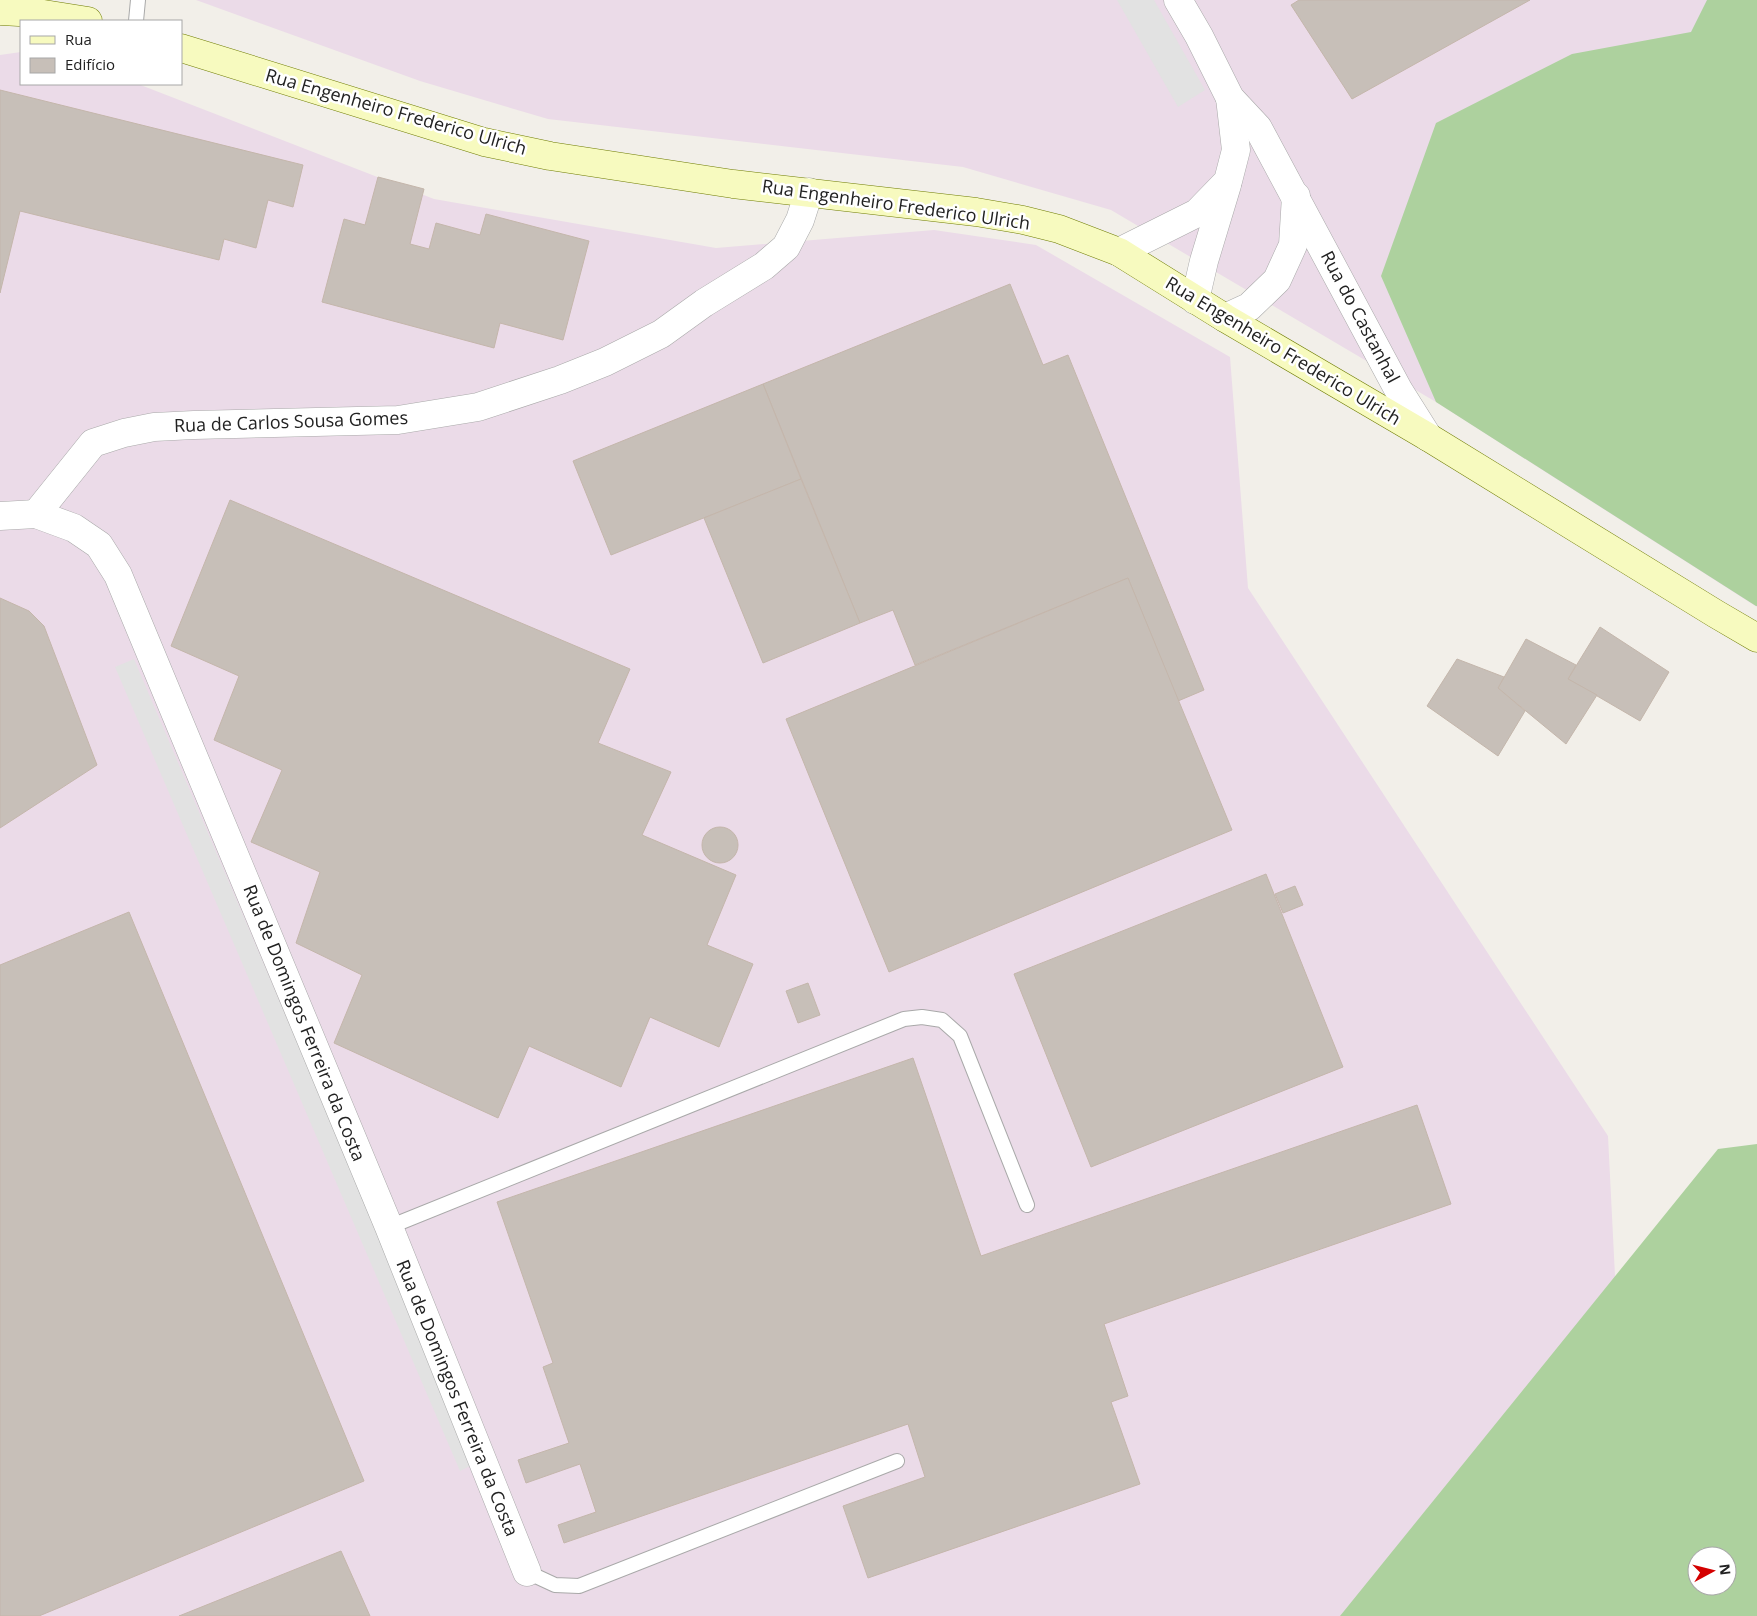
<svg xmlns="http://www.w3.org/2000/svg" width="1757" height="1616" font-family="'Open Sans',sans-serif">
  <rect width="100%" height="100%" fill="#f2efe9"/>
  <g fill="#ebdbe8">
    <polygon points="196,0 1757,0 1757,607 1436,402 1111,210 963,167 548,119 420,81"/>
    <polygon points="21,52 21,84 138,84 434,199 716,248 934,230 1036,245 1230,357 1248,588 1608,1136 1620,1376 1526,1616 0,1616 0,55"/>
  </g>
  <g fill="#add19e" fill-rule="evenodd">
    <polygon points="1707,0 1757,0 1757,606 1756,606 1436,402 1381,276 1436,123 1572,54 1691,32"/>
    <path d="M1757,1144V1616H1340L1718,1149ZM1697,1556H1727V1586H1697Z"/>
  </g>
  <g fill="#e2e2e2">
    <polygon points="1117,0 1154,0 1205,90 1178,107"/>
    <polygon points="134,659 476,1463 460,1471 115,667"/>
  </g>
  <g fill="#c7bfb8" stroke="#c4b6ab">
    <polygon points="1299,0 1530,0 1352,99 1291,5"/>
    <polygon points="0,90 303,165 293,207 268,200 256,248 224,239 219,260 20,211 0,293"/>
    <polygon points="378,177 424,189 410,244 429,249 436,223 480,235 486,214 589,241 563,340 500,323 494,348 322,302 344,219 365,225"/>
    <polygon points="1010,284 1043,365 1068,355 1204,690 1178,701 1128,578 915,665 893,610 860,623 763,384"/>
    <polygon points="763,384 801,479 611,555 573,461"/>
    <polygon points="801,479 860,623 763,663 704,518"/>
    <polygon points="230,500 630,669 598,743 671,772 642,835 736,875 707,945 753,964 719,1047 650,1017 621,1087 529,1046 498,1118 334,1043 362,975 296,943 320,872 251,842 282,770 214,740 239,676 171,646"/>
    <polygon points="1128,578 1232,830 889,972 786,719"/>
    <polygon points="0,598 29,611 44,626 97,765 0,828"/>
    <polygon points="1600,627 1669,672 1640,721 1568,679"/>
    <polygon points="1526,639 1576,665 1568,679 1597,695 1566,744 1498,688"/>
    <polygon points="1457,659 1504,677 1498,688 1525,711 1498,756 1427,706"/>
    <circle cx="720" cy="845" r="18"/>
    <polygon points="1266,874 1343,1067 1091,1167 1014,974"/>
    <polygon points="1295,886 1303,905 1283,913 1275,894"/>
    <polygon points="129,912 364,1481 39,1616 0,1616 0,965"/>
    <polygon points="808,983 820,1015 798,1023 786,991"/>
    <polygon points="913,1058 981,1256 1417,1105 1451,1204 1104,1324 1128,1396 1111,1402 1140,1484 868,1578 843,1506 925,1477 908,1424 564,1543 558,1525 596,1512 580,1464 526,1483 518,1460 569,1443 543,1367 553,1363 497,1202"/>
    <polygon points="341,1551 370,1616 179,1616"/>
  </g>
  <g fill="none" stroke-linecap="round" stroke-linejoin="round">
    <defs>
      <g id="lane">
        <polyline points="136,21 138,0"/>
        <polyline points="389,1227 904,1019 922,1017 942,1020 960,1036 1027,1205"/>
        <polyline points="527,1572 555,1585 579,1586 897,1461"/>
      </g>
      <g id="street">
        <polyline points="1178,0 1199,36 1230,98 1258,128 1399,391 1428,437"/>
        <polyline points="1119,252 1197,213 1228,181 1236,150 1230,98"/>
        <polyline points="1195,300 1204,261 1227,185"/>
        <polyline points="1225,318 1249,307 1277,280 1293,245 1296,196"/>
        <polyline points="36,514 93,443 124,433 154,427 194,425 398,420 478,407 560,380 605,362 661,334 704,303 764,266 786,247 800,220 809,192"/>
        <polyline points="0,516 36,514 74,528 99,545 118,575 389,1227 527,1572"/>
      </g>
      <g id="secondary">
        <polyline points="0,11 37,13 88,21"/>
        <polyline points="181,48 484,142 550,156 733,184 976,212 1023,220 1059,229 1119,252 1225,318 1428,437 1716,614 1757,638"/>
      </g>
    </defs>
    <use href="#lane" stroke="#a9a9a9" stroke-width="16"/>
    <use href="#street" stroke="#a9a9a9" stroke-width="29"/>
    <use href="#secondary" stroke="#707d05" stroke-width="29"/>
    <use href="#lane" stroke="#fff" stroke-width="14"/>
    <use href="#street" stroke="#fff" stroke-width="28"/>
    <use href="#secondary" stroke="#f7fabf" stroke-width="28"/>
  </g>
  <g text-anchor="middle" stroke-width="5" stroke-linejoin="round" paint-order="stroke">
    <g font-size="18" fill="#222" stroke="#fff">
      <text transform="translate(396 112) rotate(16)" y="6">Rua Engenheiro Frederico Ulrich</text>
      <text transform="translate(896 205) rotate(8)" y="6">Rua Engenheiro Frederico Ulrich</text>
      <text transform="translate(1360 317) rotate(62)" y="6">Rua do Castanhal</text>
      <text transform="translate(1283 351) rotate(31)" y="6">Rua Engenheiro Frederico Ulrich</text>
      <text transform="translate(291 422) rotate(-2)" y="6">Rua de Carlos Sousa Gomes</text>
      <text transform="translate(304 1023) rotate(68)" y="6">Rua de Domingos Ferreira da Costa</text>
      <text transform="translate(457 1398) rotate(68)" y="6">Rua de Domingos Ferreira da Costa</text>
    </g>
  </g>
  <rect x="20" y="20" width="162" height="65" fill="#ffffff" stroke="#a7a7a7"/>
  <rect x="30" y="36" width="25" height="8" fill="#f7fabf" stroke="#a7a7a7"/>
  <text x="65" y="45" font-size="15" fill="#222222">Rua</text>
  <rect x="30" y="58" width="25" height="15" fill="#c7bfb8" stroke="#a7a7a7"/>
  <text x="65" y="70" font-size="15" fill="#222222">Edifício</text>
  <g transform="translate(1712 1571) rotate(83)"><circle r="24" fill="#ffffff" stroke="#a7a7a7"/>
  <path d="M0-4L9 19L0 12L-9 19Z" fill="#d40000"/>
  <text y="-8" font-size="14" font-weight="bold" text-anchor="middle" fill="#222222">N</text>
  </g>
</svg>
